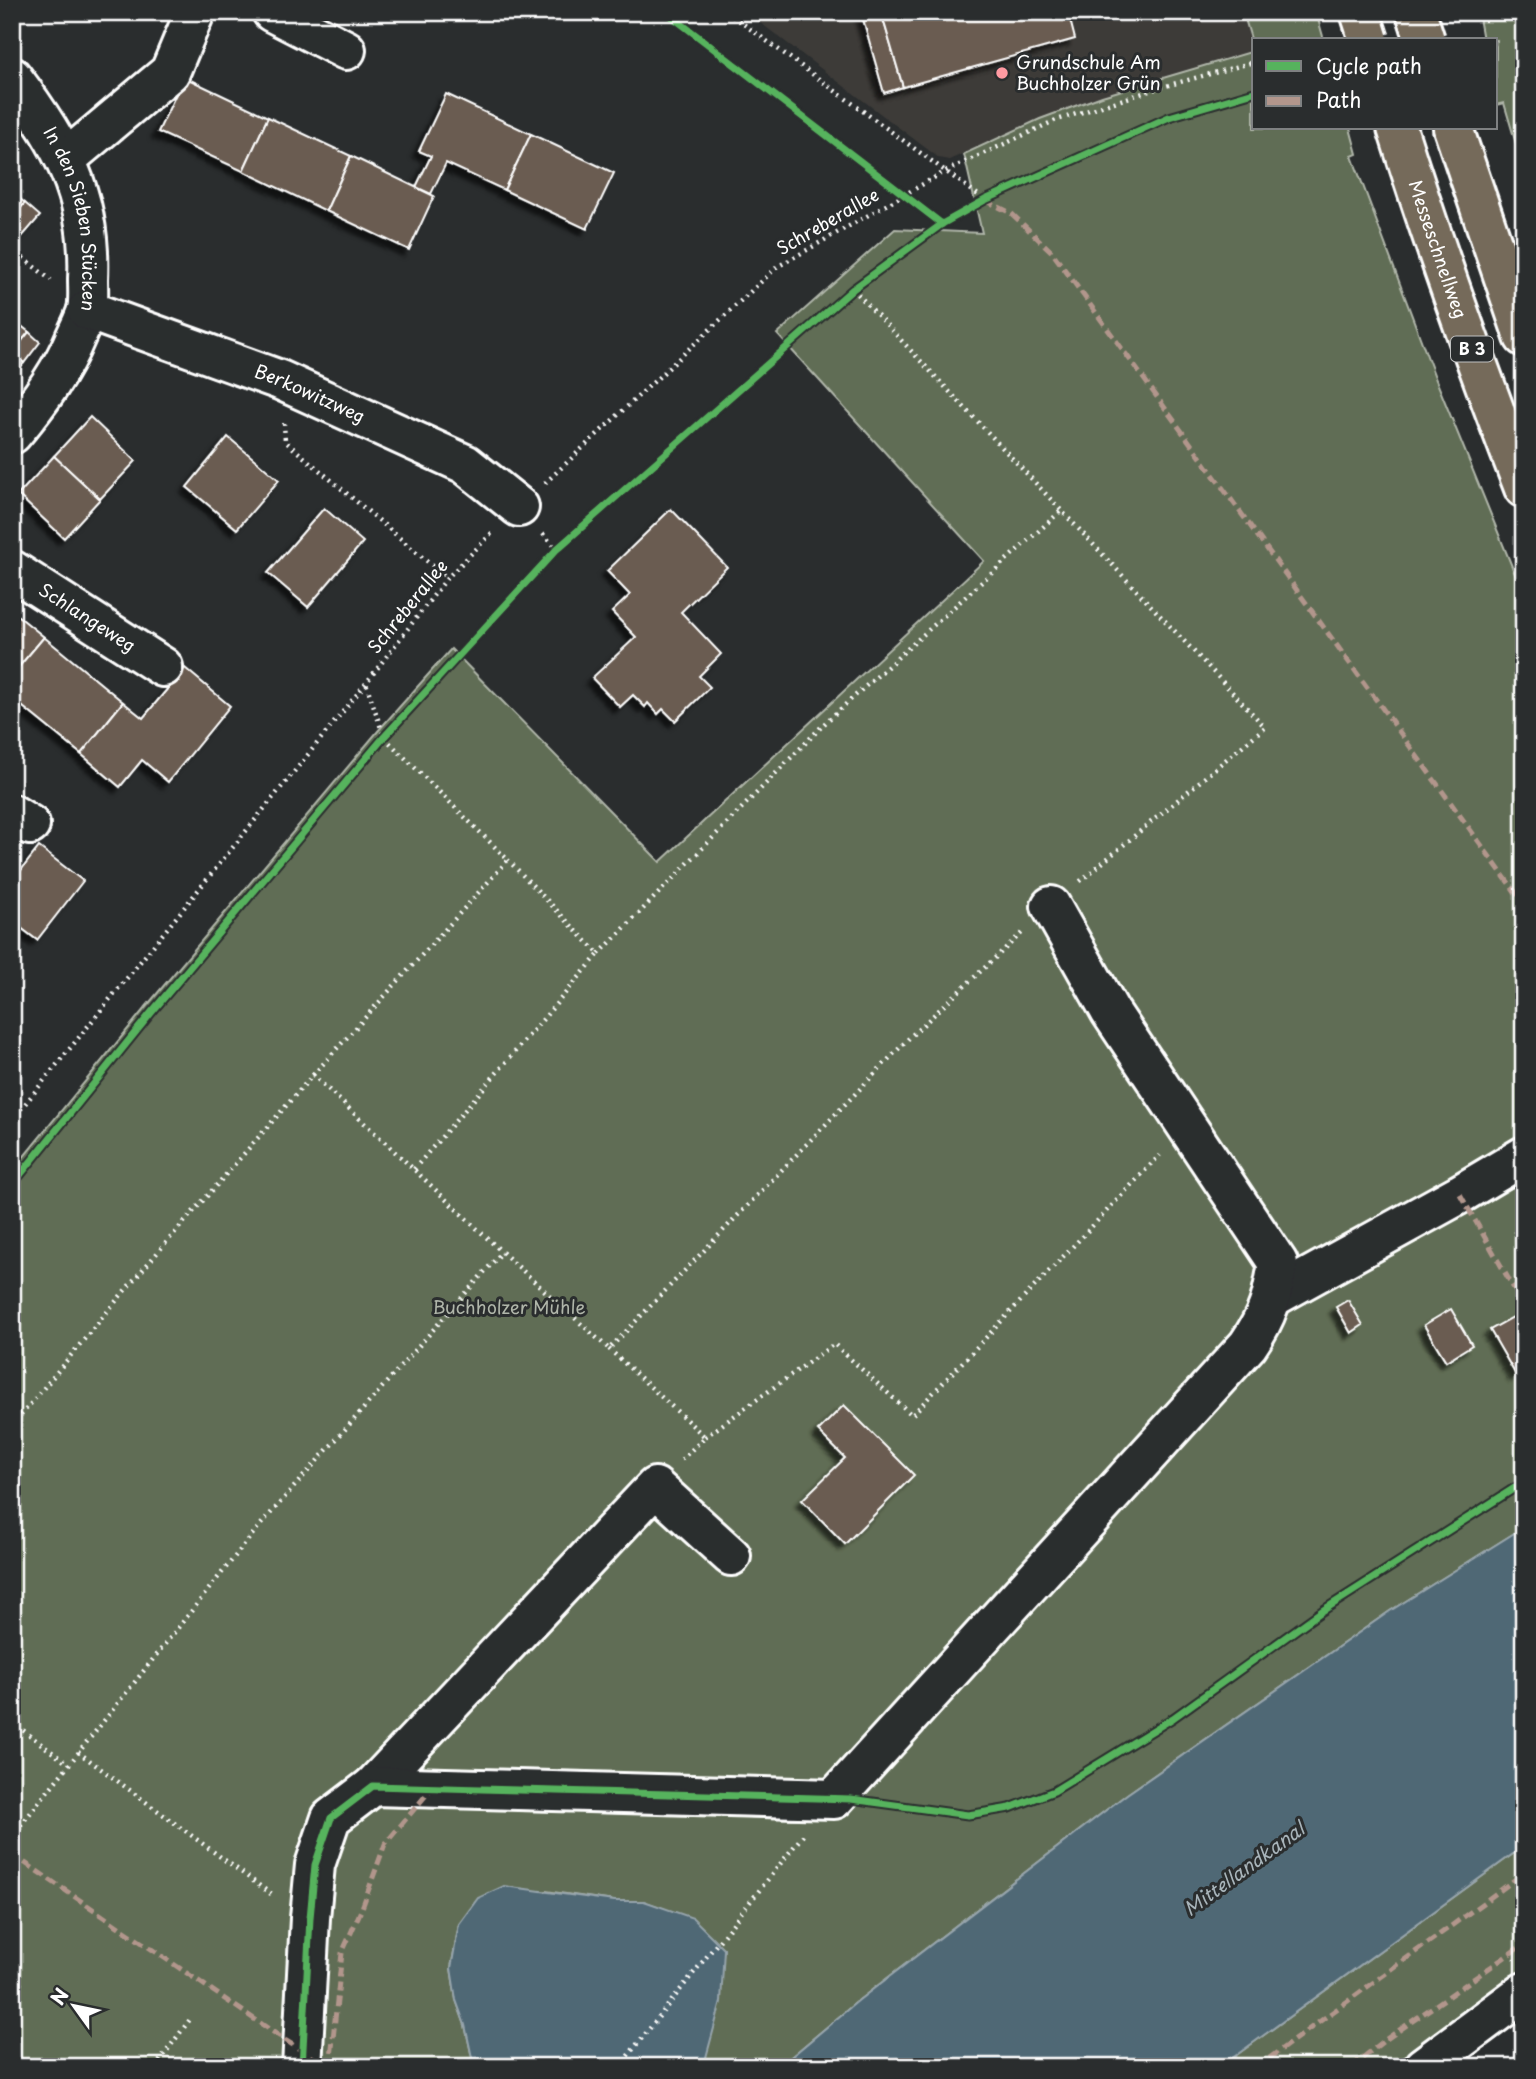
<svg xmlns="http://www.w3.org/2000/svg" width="1536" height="2079" font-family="'Playpen Sans',sans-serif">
  <defs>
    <filter id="shadow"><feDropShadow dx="-6" dy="6" stdDeviation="2" flood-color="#0009"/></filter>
  </defs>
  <rect width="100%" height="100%" fill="#2a2d2e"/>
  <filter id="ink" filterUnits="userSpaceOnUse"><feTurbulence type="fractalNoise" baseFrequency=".0143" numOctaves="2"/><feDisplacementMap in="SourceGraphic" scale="14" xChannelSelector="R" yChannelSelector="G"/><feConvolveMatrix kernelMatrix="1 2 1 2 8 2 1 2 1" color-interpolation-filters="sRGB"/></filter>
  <g filter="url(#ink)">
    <polygon fill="#3d3b38" points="746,12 1243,12 1254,51 1102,96 1040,119 949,160 939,158"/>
    <g fill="#606d54" stroke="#b0b6aa" stroke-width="2">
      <polygon points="1243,12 1316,12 1324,40 1254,40 1254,49"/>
      <polygon points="1478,12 1524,12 1524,171 1504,103 1496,105 1496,40 1483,40"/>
      <polygon points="1254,51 1254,128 1350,128 1357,154 1352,156 1436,380 1524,596 1524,1527 1390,1611 1127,1794 859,2000 791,2057 783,2067 704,2065 724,1949 665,1909 643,1901 614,1901 546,1891 459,1924 451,1968 456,2000 465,2025 474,2067 311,2067 331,1858 346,1828 379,1803 795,1819 817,1791 393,1776 319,1817 291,2067 12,2067 12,1171 145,1008 378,731 451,649 660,862 984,561 777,334 895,229 982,233 964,154 1040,119 1102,96"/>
      <polygon points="1524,1846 1524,1970 1395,2067 1220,2067"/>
    </g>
    <g fill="#506874" stroke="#96a4ac" stroke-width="2">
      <polygon points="1524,1527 1524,1846 1220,2067 783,2067 791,2057 859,2000 1127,1794 1390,1611"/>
      <polygon points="504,1886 614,1901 644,1901 693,1918 724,1949 721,2002 704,2065 706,2067 474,2067 465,2025 456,2000 451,1968 459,1924 478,1898"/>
    </g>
    <g fill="#6a5c51" stroke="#fff" stroke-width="2" filter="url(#shadow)">
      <polygon points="861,12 881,12 903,87 884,93"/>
      <polygon points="881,12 1068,12 1075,39 903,87"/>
      <polygon points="184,77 268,117 243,171 158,132"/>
      <polygon points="446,94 531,134 504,190 446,163 431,194 416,187 431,156 419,151"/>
      <polygon points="268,117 351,156 326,211 243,171"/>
      <polygon points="531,134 614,173 587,229 504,190"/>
      <polygon points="351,156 434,196 409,250 326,211"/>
      <polygon points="13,193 25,203 12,218 12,194"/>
      <polygon points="25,203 40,216 21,238 12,231 12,218"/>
      <polygon points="15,321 29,332 12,353 12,325"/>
      <polygon points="29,332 40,342 24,363 12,353"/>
      <polygon points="12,354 24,363 12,377"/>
      <polygon points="90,417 136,461 100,499 54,456"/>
      <polygon points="228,437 279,480 237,529 187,487"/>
      <polygon points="54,456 100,499 64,538 18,495"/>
      <polygon points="324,508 363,542 308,607 268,573"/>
      <polygon points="671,509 727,567 681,612 721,654 699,676 710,687 675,721 663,709 658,714 648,703 645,707 633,695 620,707 592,678 636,637 612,612 630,595 607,571"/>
      <polygon points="12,611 44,637 12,675"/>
      <polygon points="44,637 123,702 81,754 12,698 12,675"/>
      <polygon points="185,668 230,706 168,782 142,760 120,787 81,754 123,702 143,718"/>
      <polygon points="39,847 83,881 37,940 12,921 12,882"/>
      <polygon points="1348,1300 1363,1325 1351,1333 1336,1307"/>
      <polygon points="1451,1309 1472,1345 1446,1361 1424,1325"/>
      <polygon points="1524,1311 1524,1371 1516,1375 1490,1330"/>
      <polygon points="844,1405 914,1475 845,1544 802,1500 845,1458 818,1431"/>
    </g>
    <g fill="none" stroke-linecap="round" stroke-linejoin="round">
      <defs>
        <g id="minor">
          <polyline points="272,12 346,50"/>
          <path id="s1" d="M12,77C61,142 92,195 88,279C88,289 89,301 87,311C84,319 80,328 76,336C61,373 38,404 12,434"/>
          <polyline points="66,159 170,72 195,12"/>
          <path id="s2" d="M87,310L280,380L465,464L519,507"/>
          <path id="s3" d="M12,570L163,667"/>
          <polyline points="12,814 30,825"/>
          <polyline points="1273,1297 1460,1194 1524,1156"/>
          <polyline points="373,1786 655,1487 731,1556"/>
          <path d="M302,2067L310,1918L315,1865L331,1818L373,1786L834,1799L1248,1345C1269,1314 1272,1299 1278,1263L1110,1011L1051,906"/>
          <polyline points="1423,2067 1524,1992"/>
        </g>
        <g id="highway">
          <path id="s4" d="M1397,128C1435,249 1478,369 1524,488"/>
          <polyline points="1453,128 1524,337"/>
        </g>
      </defs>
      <use href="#minor" stroke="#fff" stroke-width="44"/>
      <use href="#highway" stroke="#fff" stroke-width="44"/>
      <g stroke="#fff" stroke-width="4.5" stroke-dasharray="2 5" stroke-linecap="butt">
        <polyline points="727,12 985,200"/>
        <polyline points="1454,15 1467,12"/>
        <polyline points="12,249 51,280"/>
        <polyline points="853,289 1265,727 1078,883"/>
        <polyline points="284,423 285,441 447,578"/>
        <polyline points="545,483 777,267 946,171 1054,121 1162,87 1254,62"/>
        <polyline points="543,534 557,549"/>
        <polyline points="599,954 827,721 1062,510"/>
        <polyline points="313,1075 508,860 384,737 366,683"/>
        <polyline points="12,1120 366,683 447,578 493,532"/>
        <polyline points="414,1169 599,954 508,860"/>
        <polyline points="609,1349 705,1437 681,1460"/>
        <polyline points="12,1426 137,1276 313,1075 502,1252"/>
        <polyline points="705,1437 834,1344 912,1415 1160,1155"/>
        <polyline points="12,1722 68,1764"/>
        <polyline points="78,1752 275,1897"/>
        <polyline points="12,1836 256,1530 502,1252 609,1349 911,1036 1024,931"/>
        <polyline points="12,1975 22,1980 12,2000"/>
        <polyline points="155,2067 191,2018"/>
        <polyline points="619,2067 804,1834"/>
      </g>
      <use href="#minor" stroke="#2a2d2e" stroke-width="38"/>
      <use href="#highway" stroke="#746a5a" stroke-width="38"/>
      <defs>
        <g id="highway-bridge">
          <polyline points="1360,12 1369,40"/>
          <polyline points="1416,12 1425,40"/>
        </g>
      </defs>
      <use href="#highway-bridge" stroke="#fff" stroke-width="44" stroke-linecap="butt"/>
      <use href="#highway-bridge" stroke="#746a5a" stroke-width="38"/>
      <g stroke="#b2968c" stroke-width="5" stroke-dasharray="10 5" stroke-linecap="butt">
        <polyline points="985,200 1011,213 1052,252 1524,904"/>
        <polyline points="1460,1194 1520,1299"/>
        <polyline points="12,1854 285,2040 328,2067"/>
        <polyline points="330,2067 342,1953 362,1908 385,1844 432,1788"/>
        <polyline points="1257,2067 1524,1873"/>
        <polyline points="1351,2067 1385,2040 1524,1944"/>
      </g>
      <defs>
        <g id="cycleway">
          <polyline points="666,12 942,224"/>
          <polyline points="12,1185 151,1013 384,737 557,549 853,289 942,224 985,200 1169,117 1254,92"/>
          <polyline points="302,2067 310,1918 315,1865 331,1818 373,1786 851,1799 968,1815 1010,1808 1054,1791 1173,1718 1322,1611 1524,1482"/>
        </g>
      </defs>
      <use href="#cycleway" stroke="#2a2d2e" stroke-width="11"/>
      <use href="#cycleway" stroke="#56b35d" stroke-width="7"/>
    </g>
  </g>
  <circle fill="#ff9aa2" stroke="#2a2d2e" stroke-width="2.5" cx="1002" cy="73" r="7"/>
  <g text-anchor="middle" stroke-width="6" stroke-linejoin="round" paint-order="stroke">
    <rect fill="#2a2d2e" stroke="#bfc0c0" stroke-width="2" x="1451" y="336.5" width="42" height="25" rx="5"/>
    <g font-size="16" font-weight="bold" fill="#fff">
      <text x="1472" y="355">B 3</text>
    </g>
    <g font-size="18" fill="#fff" stroke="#2a2d2e" text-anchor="start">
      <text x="1016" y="69">Grundschule Am<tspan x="1016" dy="21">Buchholzer Grün</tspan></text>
    </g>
    <g font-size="18" fill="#fff" stroke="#2a2d2e">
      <text dy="6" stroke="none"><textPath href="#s1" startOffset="158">In den Sieben Stücken</textPath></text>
      <text transform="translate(828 222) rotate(-30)" y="6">Schreberallee</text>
      <text dy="6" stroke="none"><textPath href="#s4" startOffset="128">Messeschnellweg</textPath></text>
      <text dy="6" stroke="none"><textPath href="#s2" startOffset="238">Berkowitzweg</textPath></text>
      <text transform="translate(408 607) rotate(-51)" y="6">Schreberallee</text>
      <text dy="6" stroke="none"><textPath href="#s3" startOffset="89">Schlangeweg</textPath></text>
    </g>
    <g font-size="18" fill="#b0b6aa" stroke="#2a2d2e">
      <text x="509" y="1314">Buchholzer Mühle</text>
    </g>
    <g font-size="19" font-style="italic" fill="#a8b4ba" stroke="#2a2d2e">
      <text transform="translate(1244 1869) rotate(-36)" y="7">Mittellandkanal</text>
    </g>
  </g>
  <rect width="1536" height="2079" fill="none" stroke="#2a2d2e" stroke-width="42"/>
  <rect x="21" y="21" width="1494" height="2037" fill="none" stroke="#fff" stroke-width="2.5" filter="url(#ink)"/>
  <rect x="1252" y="38" width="245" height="91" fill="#2a2d2e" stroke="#7f8182" stroke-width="2"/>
  <rect x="1266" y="61" width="35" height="10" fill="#56b35d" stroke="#7f8182" stroke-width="2"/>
  <text x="1316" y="74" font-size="21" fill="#ffffff">Cycle path</text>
  <rect x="1266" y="96" width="35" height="10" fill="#b2968c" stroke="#7f8182" stroke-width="2"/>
  <text x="1316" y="108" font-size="21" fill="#ffffff">Path</text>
  <g transform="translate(74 2006) rotate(303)" stroke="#2a2d2e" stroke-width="5" paint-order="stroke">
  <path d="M0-5L12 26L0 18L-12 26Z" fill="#ffffff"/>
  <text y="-10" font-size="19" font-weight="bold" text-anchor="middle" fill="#ffffff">N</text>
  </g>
</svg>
